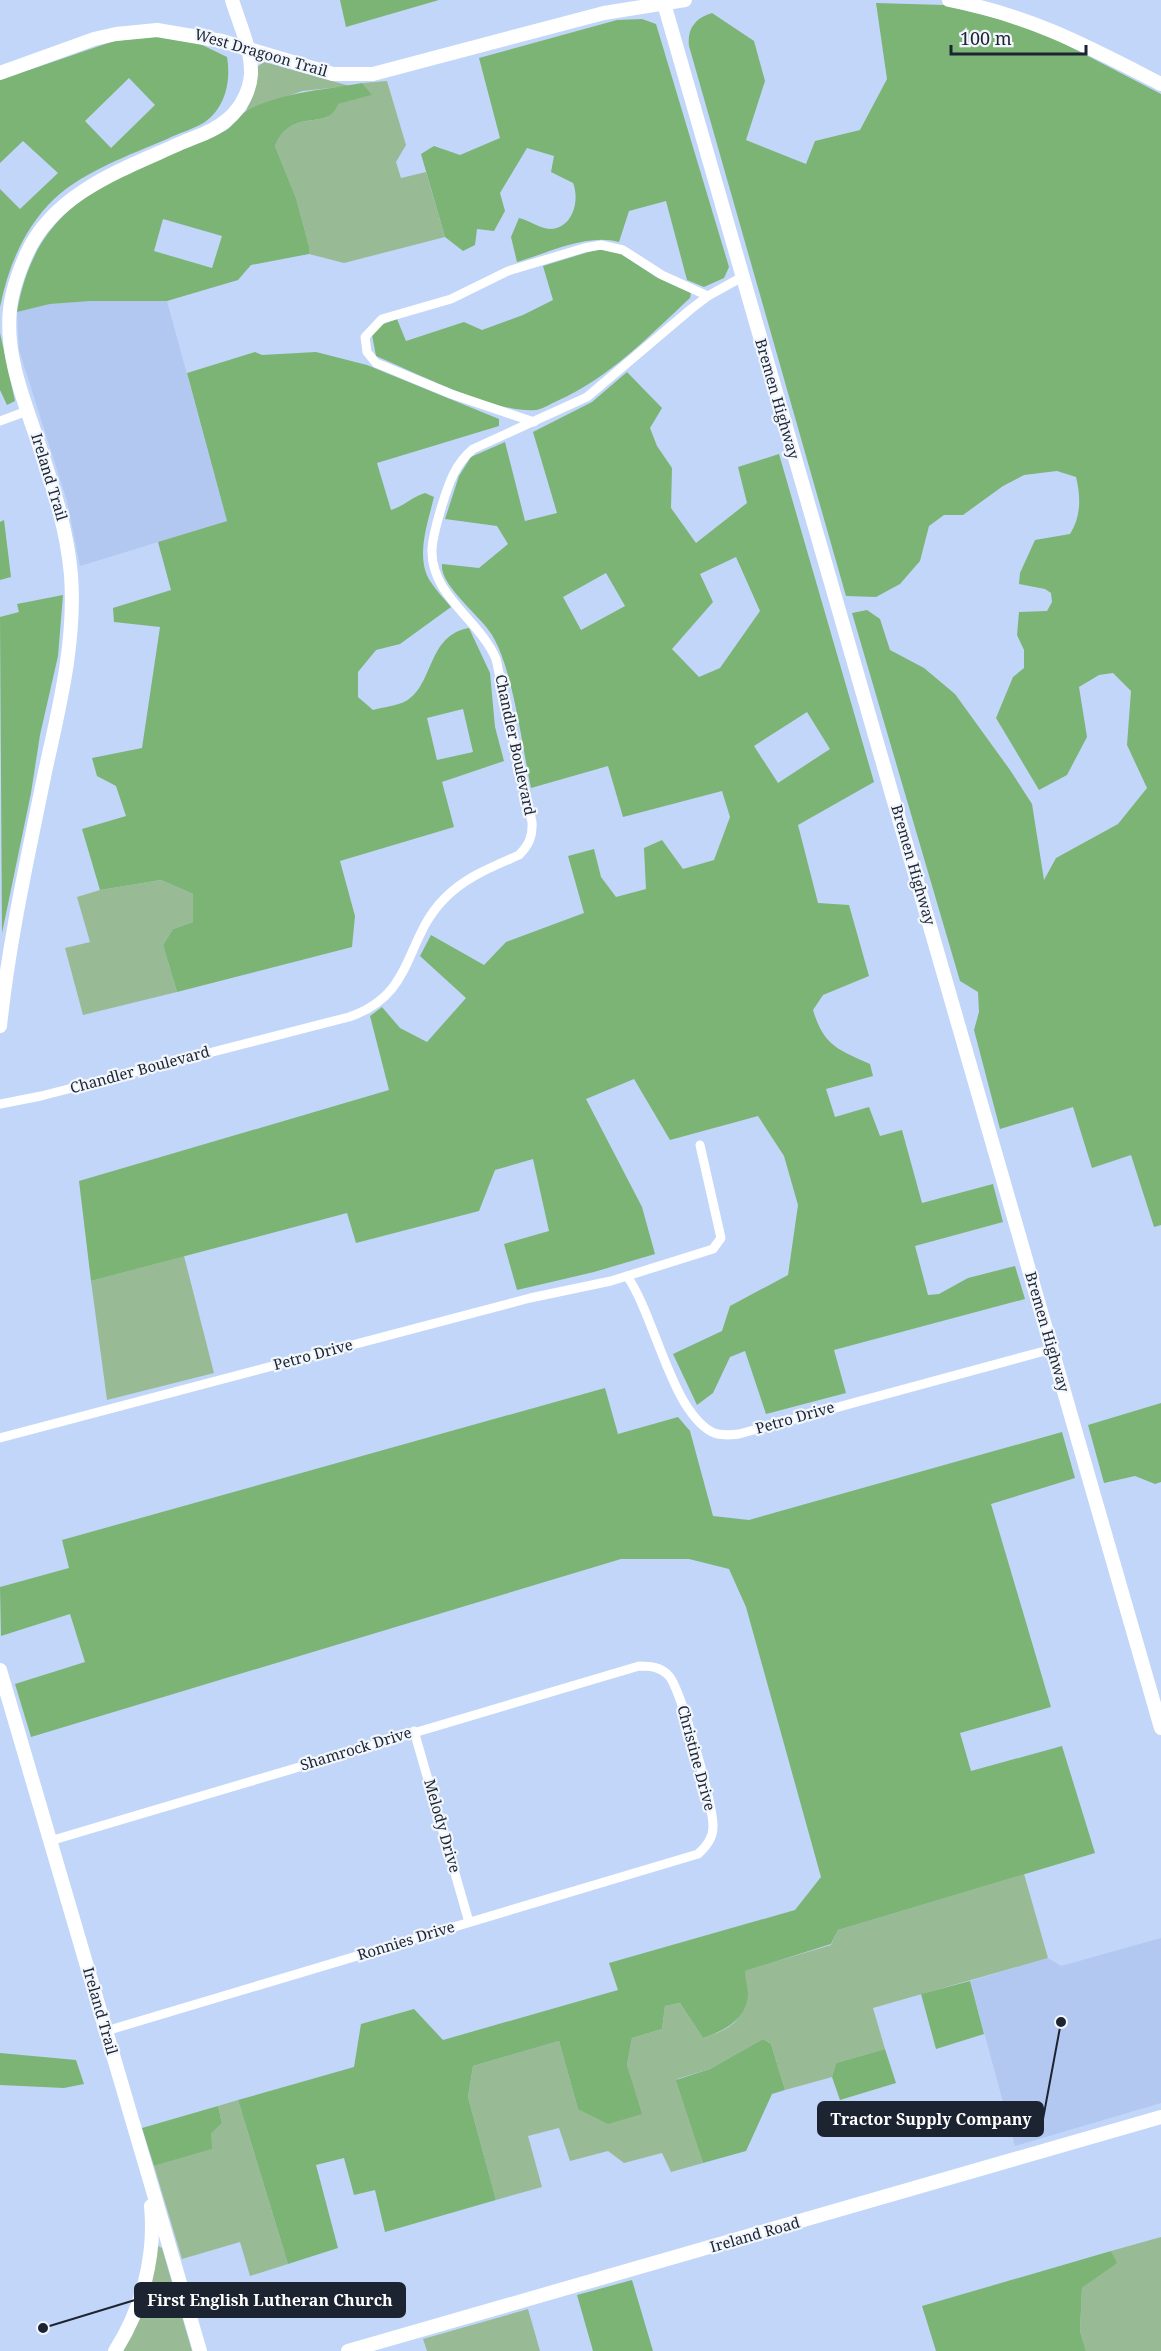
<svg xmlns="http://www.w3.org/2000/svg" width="1161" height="2351" font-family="'Noto Serif',serif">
  <rect width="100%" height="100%" fill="#c2d6f9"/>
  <g fill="#b2c8f1">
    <polygon points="91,301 167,301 227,521 80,566 67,501 19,350 17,312 50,304"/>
    <polygon points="1161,1938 1161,2103 1015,2146 970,1981 1048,1958 1061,1966"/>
  </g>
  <g fill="#98bb95">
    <polygon points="264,62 350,86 302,91 246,111 255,88 257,67"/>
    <path d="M387,81L406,145L396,162L401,178L426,172L445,237L344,263L309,254V246L296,198L275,146C293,105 329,133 337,104L371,95L362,83Z"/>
    <polygon points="161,880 193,894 193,922 173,929 163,945 177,992 83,1015 65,948 90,942 77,897 100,890"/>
    <polygon points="184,1256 214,1373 107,1400 91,1281"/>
    <path d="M1024,1874L1048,1958L873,2008L885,2049L836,2063L832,2077L785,2090L771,2044L763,2039L710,2069L677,2079L703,2163L671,2172L662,2153L624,2163L608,2151L570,2161L559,2128L528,2136L542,2187L496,2200L468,2097L473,2066L559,2041L578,2109L641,2114L627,2065L632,2038L662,2029L665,2006L680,2003L703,2038C742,2026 750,2011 744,1971L831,1945L838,1930Z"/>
    <polygon points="238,2100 288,2264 250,2276 240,2242 182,2259 154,2166 211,2149 211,2134 222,2123 218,2106"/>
    <polygon points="1161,2237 1161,2351 1086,2351 1080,2331 1082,2288 1116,2263 1111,2251"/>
    <polygon points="156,2245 162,2248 192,2351 122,2351"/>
    <polygon points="528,2309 540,2351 427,2351 423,2339"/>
  </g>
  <g fill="#7bb475" fill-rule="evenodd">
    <polygon points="340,0 439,0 346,27"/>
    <path d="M876,3L944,5L1034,28L1161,94V1225L1154,1227L1131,1155L1092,1168L1073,1107L1000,1129L974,1030L979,1012L978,992L960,981L852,613L867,610L880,619L890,650L924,668L955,694L1010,770L1032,804L1044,880L1056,858L1118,824L1147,788L1127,745L1131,691L1113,673L1099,675L1079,687L1087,737L1067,775L1039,790L996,718L1013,677L1024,668V650L1017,635L1019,612L1047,611L1052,602L1051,593L1045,589L1019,584L1020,573L1035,540L1070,534C1081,517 1081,497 1076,477L1057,471L1024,475L1003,486L963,515H944L929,526L920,561L900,584L876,597L846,596L689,46C687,29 695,18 712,13L754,41L765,81L746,140L806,164L815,141L860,130L887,79Z"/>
    <path d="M642,19L656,24L729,267L724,278L704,287L687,280L666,201L629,211L619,242C587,233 548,253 517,262L511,237L519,218C528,220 541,229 550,229C573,229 580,200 573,183L551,172L554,156L527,148L500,193L505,211L494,231L477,229L475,245L463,251L445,237L421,154L434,146L460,155L500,138L479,58L617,20Z"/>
    <path d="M164,36L196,42L227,57C231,80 226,107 205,122C194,129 179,133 167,139C130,155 84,171 54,199C24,228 8,267 0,307V189L20,209L58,173L23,141L0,163V80L114,41ZM129,78L155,105L111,148L85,121Z"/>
    <path d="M362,83L372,95L338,104C328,133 293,105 275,146L296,198L309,246V254L251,265L238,280L167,301H91L50,304L17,312C36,200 114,178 207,138C213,135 222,133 228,129C235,123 240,114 248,110C283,92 324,90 362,83ZM163,219L222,236L212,268L154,251Z"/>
    <path d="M595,250H615L656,277L691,293L690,298C648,337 609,378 557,401C550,404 543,409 536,410C495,414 415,372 376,356L372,335L381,325L397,319L406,341L464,322L482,330L523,315L553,300L543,266Z"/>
    <polygon points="0,333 15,401 7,405 0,390"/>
    <path d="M255,352L262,355L316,352L367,365L499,419V426L377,463L391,510C404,506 412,497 425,493L434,497C428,522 415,557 430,581C436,590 444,599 451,607L400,644L376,650L358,672V697L373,710C383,707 397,706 406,701C434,685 427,635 469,628L490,673L495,727L504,761L442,782L454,827L340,861L355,916L352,947L177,992L163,945L173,929L193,922V894L161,880L100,890L82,829L126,816L116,786L97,776L92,758L142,748L160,627L114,622L113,608L171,590L158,542L227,521L187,373ZM463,709L473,752L437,760L427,718Z"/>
    <path d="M627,372L662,408L650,428L657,446L672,468L671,508L696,543L747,503L738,467L779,454L874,782L798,825L818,903L849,905L869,976L823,995L813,1010C824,1046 837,1049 870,1064L873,1076L826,1089L835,1117L869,1107L880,1136L902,1130L922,1203L993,1184L1003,1222L915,1246L928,1295L939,1294L968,1278L1015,1266L1025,1299L834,1350L846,1393L766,1414L745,1351L730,1357L713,1393L697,1405L673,1354L722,1331L730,1306L788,1275L798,1205L784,1156L758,1116L670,1140L634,1079L586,1099L642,1207L655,1254L594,1272L517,1290L504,1244L549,1231L533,1159L495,1170L479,1211L356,1243L347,1213L91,1281L79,1181L389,1090L370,1016L382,1007L400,1028L427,1042L466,998L420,956L431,935L484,965L506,942L584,913L568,856L594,849L601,877L616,897L646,889L644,848L662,840L683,869L714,860L730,817L722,791L623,817L608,766L531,788C522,746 513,669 492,635C482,617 439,585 442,564L479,568L508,544L497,526L445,519L459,476L471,457L505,442L525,521L557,513L533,432L592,402ZM736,557L760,611L720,668L699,677L672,649L713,602L700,574ZM606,573L625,606L581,630L563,597ZM807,712L830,749L778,783L754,746Z"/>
    <polygon points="4,520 11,577 0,580 0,522"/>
    <polygon points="63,595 58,656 40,735 31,793 2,933 0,617 19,612 17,604"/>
    <path d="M605,1388L618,1434L678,1417L690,1431L713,1516L749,1520L1062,1432L1075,1478L991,1504L1051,1707L960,1733L971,1771L1062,1746L1095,1853L838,1930L831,1944L745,1971C745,1979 748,1988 748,1995C746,2020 724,2031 703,2038L680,2003L665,2006L662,2029L632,2038L627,2065L642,2114L608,2124L578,2109L559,2041L473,2066L468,2097L496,2200L385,2232L375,2190L354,2195L344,2158L316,2165L338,2248L288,2264L238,2100L354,2067L361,2024L414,2009L443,2040L618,1990L609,1963L795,1910L821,1877L746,1607L729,1569L689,1559H621L31,1737L15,1684L85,1662L70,1614L1,1636L0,1587L69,1568L62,1540Z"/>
    <polygon points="1161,1403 1161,1482 1155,1484 1135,1476 1104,1483 1088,1425"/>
    <polygon points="970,1981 984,2034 936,2049 921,1994"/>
    <polygon points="763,2039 771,2044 785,2090 772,2094 746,2151 703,2163 676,2080 710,2069"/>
    <polygon points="885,2049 896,2083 840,2100 832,2077 836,2063"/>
    <polygon points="0,2053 76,2060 84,2084 64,2088 0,2085"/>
    <polygon points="218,2106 222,2123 211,2134 212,2149 154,2166 142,2128"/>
    <polygon points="1111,2251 1117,2263 1082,2288 1080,2331 1086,2351 936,2351 922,2306"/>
    <polygon points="632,2280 653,2351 593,2351 577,2295"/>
  </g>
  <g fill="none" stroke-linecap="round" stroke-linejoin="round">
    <g stroke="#fff" stroke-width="9">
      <polyline points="0,421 27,411"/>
      <polyline points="534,422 451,394 376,363 367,352 365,337 382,319 451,299 508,271 584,248 601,245 623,250 662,275 708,296"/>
      <path d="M0,1104L41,1096L349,1017C416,994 403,941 444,899C465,877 492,867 519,855C529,845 533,836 532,822L496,659C480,620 430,595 432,549C433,534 438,519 442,505C449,483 455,464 473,449L587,397L691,309L708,296L742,277"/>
      <path d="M627,1276C655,1316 671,1410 712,1432C720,1436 730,1435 739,1434L1052,1349"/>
      <polyline points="0,1438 530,1298 611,1281 713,1249 721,1238 700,1145"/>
      <polyline points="414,1731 469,1922"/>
      <path d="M50,1841L639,1666C651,1666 661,1667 669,1676C681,1689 714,1808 713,1827C713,1838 706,1847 698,1854L106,2031"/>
    </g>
    <g stroke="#fff" stroke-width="14">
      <polyline points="663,0 1161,1728"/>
      <path d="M949,0C1032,16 1087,46 1161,84"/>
      <polyline points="0,73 94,39 116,34 157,30 222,41 333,74 373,74 604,13 685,0"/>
      <path d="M0,1026C9,940 28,856 45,772C59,708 76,642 71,575C67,528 52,484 37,439C23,398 5,354 10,309C12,289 19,271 27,253C55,192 124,169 181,143C197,136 215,131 228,119C241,108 250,91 251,74C252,50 239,23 232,0"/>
      <polyline points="0,1670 200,2351"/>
      <path d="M115,2351C142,2309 156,2256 151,2206"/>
      <polyline points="348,2351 1161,2117"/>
    </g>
  </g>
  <g text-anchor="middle" stroke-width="4.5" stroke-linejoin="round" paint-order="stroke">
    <g font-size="15" fill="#1d2431" stroke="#f2f6fd">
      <text transform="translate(261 53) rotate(16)" y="5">West Dragoon Trail</text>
      <text transform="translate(777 399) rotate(74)" y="5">Bremen Highway</text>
      <text transform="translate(49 477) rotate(73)" y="5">Ireland Trail</text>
      <text transform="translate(515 745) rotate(78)" y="5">Chandler Boulevard</text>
      <text transform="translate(913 865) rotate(74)" y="5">Bremen Highway</text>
      <text transform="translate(140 1070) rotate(-15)" y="5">Chandler Boulevard</text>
      <text transform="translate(1047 1332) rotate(74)" y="5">Bremen Highway</text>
      <text transform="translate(313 1355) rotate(-15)" y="5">Petro Drive</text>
      <text transform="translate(795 1418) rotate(-16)" y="5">Petro Drive</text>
      <text transform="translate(356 1749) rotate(-17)" y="5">Shamrock Drive</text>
      <text transform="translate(696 1758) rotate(75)" y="5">Christine Drive</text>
      <text transform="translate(442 1826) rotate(74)" y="5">Melody Drive</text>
      <text transform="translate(406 1941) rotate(-17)" y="5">Ronnies Drive</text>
      <text transform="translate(100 2011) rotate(74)" y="5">Ireland Trail</text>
      <text transform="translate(755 2235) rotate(-16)" y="5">Ireland Road</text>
    </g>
  </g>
  <path fill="none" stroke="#1d2431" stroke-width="2" d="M1061 2022L1043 2119M43 2328L135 2300"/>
  <g fill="#1d2431" stroke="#f2f6fd" stroke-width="2">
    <circle cx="1061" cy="2022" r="6"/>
    <circle cx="43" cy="2328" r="6"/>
  </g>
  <g fill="#1d2431" stroke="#1d2431" stroke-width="2">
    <rect x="818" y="2102" width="225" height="34" rx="6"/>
    <rect x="135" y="2283" width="270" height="34" rx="6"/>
  </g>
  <g font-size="16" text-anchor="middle" font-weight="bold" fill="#fff">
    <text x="931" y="2125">Tractor Supply Company</text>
    <text x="270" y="2306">First English Lutheran Church</text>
  </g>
  <path d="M951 45v9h135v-9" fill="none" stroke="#1d2431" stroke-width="3"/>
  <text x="960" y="45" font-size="18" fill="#1d2431" stroke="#f2f6fd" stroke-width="4.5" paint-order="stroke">100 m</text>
</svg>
